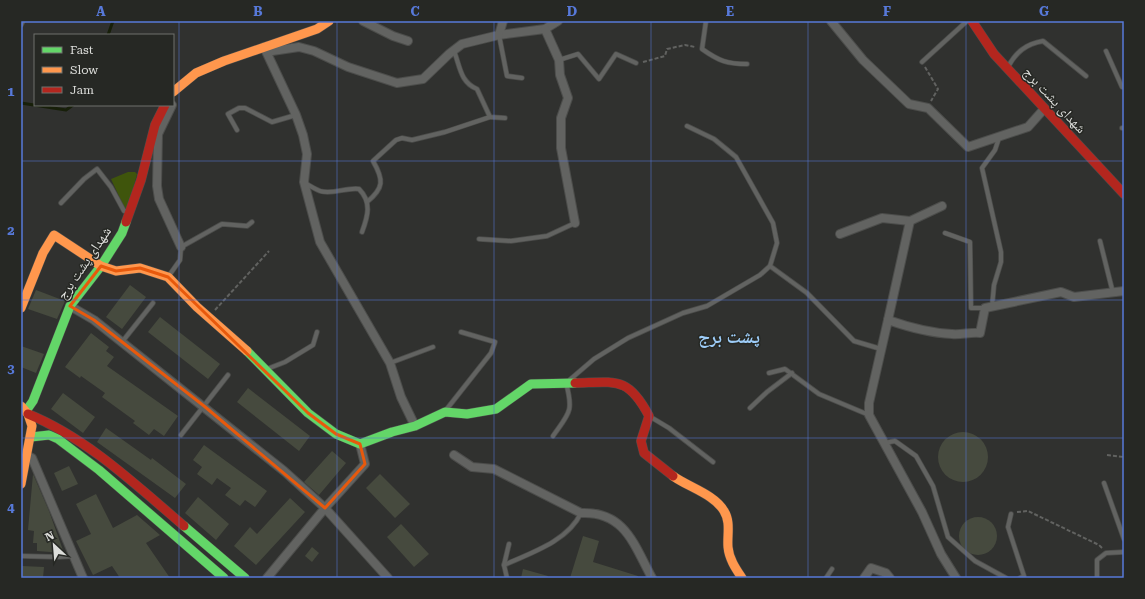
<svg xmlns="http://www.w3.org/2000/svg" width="1145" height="599" font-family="'Roboto Serif','Noto Naskh Arabic',serif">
  <rect width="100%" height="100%" fill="#30312f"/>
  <polygon fill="#3f550c" points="128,172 135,172 137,174 128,209 125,209 111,179"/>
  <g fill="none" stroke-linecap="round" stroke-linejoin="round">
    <g stroke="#171f09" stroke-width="3">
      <polyline points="108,35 113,21"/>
      <polyline points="21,103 66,110 73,105"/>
    </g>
  </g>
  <g fill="#464a3e">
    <polygon points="130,285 146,297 122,329 106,317"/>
    <polygon points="36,290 65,301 57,319 28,309"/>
    <polygon points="160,317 220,364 208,379 148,332"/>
    <polygon points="91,333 109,347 106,351 114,357 107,366 178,416 164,436 154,429 149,435 133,423 135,421 102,397 105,393 81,376 80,378 65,367"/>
    <polygon points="21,346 44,354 36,373 21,367"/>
    <polygon points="248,388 310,436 299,451 237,402"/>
    <polygon points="63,393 95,417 83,433 51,409"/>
    <polygon points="106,428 151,460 152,458 186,484 175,498 97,442"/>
    <circle cx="963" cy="457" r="25"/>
    <polygon points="204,445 267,491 255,507 245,500 240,506 225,495 231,488 217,478 212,485 197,474 202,467 193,460"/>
    <polygon points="332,451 346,463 319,495 304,482"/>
    <polygon points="69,466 78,484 62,491 54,473"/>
    <polygon points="33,474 49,511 64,553 37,551 37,543 33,543 34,531 28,530"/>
    <polygon points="380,474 410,504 395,518 366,488"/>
    <polygon points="96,494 113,528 137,515 160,535 146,543 170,578 120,578 112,566 93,575 76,541 91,534 76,504"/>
    <polygon points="198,497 229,524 216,540 185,513"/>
    <polygon points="290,498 305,512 256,565 234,546 250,527 257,534"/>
    <circle cx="978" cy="536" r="19"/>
    <polygon points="401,524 429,554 414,567 387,537"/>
    <polygon points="583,536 599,541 593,562 638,576 638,578 570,578"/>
    <polygon points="312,547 319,553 312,562 305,556"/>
    <polygon points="22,566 44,567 43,578 21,578"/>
    <polygon points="523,569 548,576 547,578 521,578"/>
  </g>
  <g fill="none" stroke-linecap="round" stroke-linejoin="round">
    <defs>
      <g id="lane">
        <path d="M706,21L702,49C719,61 727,64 747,64"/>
        <polyline points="21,25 23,21"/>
        <polyline points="499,35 507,76 522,78"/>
        <path d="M454,51C460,66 460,82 477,89L490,117L505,118"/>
        <polyline points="1106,51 1122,87 1124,85"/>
        <polyline points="559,60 578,54 599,79 616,54 636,63"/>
        <polyline points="922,62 967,21"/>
        <path d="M1008,67C1016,52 1026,44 1043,41L1086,76"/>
        <polyline points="1122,128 1124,128"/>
        <polyline points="237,130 228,114 239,108 245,108 272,122 296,115"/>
        <path d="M305,183C310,186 315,189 320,191C332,195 347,187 359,189C372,202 368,216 362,232"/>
        <path d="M367,202C384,188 384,180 373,161L396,140L402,138L412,140L445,132L490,117"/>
        <polyline points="61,203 84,179 97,169 111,187 124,211 128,211"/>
        <polyline points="945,233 970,242 971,308 985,308"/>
        <polyline points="479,239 511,241 547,236 575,223"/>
        <polyline points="1100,241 1113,293"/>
        <polyline points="770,266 807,293 854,341 881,349"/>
        <polyline points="168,277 180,260 181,247 222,224 247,226 252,222"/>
        <polyline points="992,307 994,285 1001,262 1001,252 982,168 995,150 999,138"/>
        <polyline points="122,342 153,303"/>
        <polyline points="390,363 433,347"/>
        <polyline points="267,369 285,362 313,345 317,332"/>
        <polyline points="769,373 785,369 819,394 869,415"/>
        <polyline points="750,408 767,392 792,373"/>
        <polyline points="446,410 491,353 495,342 461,332"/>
        <polyline points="649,416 669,428 713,462"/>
        <polyline points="181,435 228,375"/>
        <path d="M553,436C569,413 574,412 566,383L594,359L628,338L683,313L707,306L760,275L770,266L777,243L773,223L736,157L714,139L687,126"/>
        <polyline points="884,443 895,441 916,456 933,486 948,537 975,561 1006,578"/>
        <polyline points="1104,483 1124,539"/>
        <polyline points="1011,514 1008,527 1024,576 1020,578"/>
        <polyline points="21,556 59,557 74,556"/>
        <path d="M504,565C531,553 568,541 581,513"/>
        <polyline points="507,578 504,565 509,544"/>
        <polyline points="826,578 832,569"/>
        <polyline points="1097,578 1097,560 1106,553 1124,552"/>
      </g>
      <g id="street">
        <polyline points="363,21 393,36 408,41"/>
        <polyline points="503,21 499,35 545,29 558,21"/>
        <polyline points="831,21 863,60 909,104 928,108 968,147 1028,127 1044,109"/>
        <polyline points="545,29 559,60 560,75 568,98 561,118 561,148 575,223"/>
        <polyline points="268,46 272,51 299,47 314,51 348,67 397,83 423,79 449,54 462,44 499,35"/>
        <polyline points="264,47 296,115 303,135 307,154 304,182 320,242 390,363 401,397 415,426"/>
        <polyline points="172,105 158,134 157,186 159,199 181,247"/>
        <polyline points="840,234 882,218 910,221"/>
        <polyline points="70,306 94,320 284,471 325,508 388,578"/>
        <polyline points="888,320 910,221 942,206"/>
        <path d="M454,455L472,467L494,469L581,513C625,511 634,545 652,578"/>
        <polyline points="28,456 32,458 83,578"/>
        <polyline points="267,578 325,508 365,464 360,444"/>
        <polyline points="864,578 871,568 886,573 890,578"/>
        <path d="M956,578L941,554L922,512L869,415V403L888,320C908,327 930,333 952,334C961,335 970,332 980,333L985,308L1061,292L1074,297L1124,291"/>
      </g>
      <g id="fast">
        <polyline points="247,351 308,413 336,434 360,444 392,432 415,426 445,412 467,414 496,409 531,384 575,383"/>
        <polyline points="26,411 33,401 70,306 101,266 122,233 126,222"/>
        <polyline points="31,437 49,435 58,439 99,470 224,578"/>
        <polyline points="184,526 245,578"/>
      </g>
      <g id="slow">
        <polyline points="173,92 196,73 224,61 317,29 329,21"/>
        <polyline points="21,308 43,253 54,235 101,266 116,271 140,268 168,277 197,307 247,351"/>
        <polyline points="21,406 28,414 32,426 21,484"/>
        <path d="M673,476C688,487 714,494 724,511C731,522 727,535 728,547C729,559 736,569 742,578"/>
      </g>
      <g id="jam">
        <polyline points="972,21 994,54 1124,194"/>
        <polyline points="126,222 141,180 155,125 165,105"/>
        <path d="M575,383C616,382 628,376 649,416L641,441L644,453L673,476"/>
        <path d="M28,414C87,438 136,485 184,526"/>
      </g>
    </defs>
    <use href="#lane" stroke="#4c4d4b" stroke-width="5.5"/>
    <use href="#street" stroke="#4c4d4b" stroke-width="10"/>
    <use href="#fast" stroke="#4c4d4b" stroke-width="10"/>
    <use href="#slow" stroke="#4c4d4b" stroke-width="10"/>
    <use href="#jam" stroke="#4c4d4b" stroke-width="10"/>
    <g stroke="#616260" stroke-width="2" stroke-dasharray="4 2" stroke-linecap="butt">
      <polyline points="643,62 665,56 667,49 685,45 695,47"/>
      <polyline points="925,67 938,89 931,101"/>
      <polyline points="215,310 269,251"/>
      <polyline points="1107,455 1124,457"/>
      <polyline points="1017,512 1028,511 1099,545 1102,548"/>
    </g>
    <use href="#lane" stroke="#626361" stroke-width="4"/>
    <use href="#street" stroke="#626361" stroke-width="8"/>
    <use href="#fast" stroke="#63d668" stroke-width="9"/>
    <use href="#slow" stroke="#ff974d" stroke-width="9"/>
    <use href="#jam" stroke="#b3261e" stroke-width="9"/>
  </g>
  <path fill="none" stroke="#e8590c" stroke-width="3" stroke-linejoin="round" d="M101,266L116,271L140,268L168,277L308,413L336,434L360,444L365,464L325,508L204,406L94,320L70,306Z"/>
  <path fill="none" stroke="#5779d9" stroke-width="1" stroke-opacity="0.55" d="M179,21V578M337,21V578M494,21V578M651,21V578M808,21V578M966,21V578M21,161H1124M21,300H1124M21,438H1124"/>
  <g text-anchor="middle" stroke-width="3" stroke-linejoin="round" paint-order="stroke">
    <g font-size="14" fill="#dddedb" stroke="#262824">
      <text transform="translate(1055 100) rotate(47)" y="5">شهدای پشت برج</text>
      <text transform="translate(84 263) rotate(-56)" y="5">شهدای پشت برج</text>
    </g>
    <g font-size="18" font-weight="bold" fill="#9dccf8" stroke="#262824">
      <text x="729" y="343">پشت برج</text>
    </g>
  </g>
  <rect width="1145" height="599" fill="none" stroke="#262824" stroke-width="44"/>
  <rect x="34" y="34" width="140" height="72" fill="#262824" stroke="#6f716d"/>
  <rect x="42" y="47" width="20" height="6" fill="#63d668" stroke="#6f716d"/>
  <text x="70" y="54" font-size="12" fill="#dddedb">Fast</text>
  <rect x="42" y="67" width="20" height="6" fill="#ff974d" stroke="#6f716d"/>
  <text x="70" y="74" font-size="12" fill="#dddedb">Slow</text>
  <rect x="42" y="87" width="20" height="6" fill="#b3261e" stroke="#6f716d"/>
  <text x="70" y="94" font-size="12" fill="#dddedb">Jam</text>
  <g transform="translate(54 545) rotate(334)" stroke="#262824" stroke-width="3" paint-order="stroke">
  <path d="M0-3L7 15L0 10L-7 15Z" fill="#dddedb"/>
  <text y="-6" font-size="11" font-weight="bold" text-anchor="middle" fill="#dddedb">N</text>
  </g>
  <rect x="22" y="22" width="1101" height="555" fill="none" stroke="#5779d9" stroke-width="1.5"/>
  <g font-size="13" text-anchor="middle" font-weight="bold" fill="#5779d9">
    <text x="101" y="16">A</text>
    <text x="258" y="16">B</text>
    <text x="415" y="16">C</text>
    <text x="572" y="16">D</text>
    <text x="730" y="16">E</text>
    <text x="887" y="16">F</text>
    <text x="1044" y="16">G</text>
    <text x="11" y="96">1</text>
    <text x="11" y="235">2</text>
    <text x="11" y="373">3</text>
    <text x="11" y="512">4</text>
  </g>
</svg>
